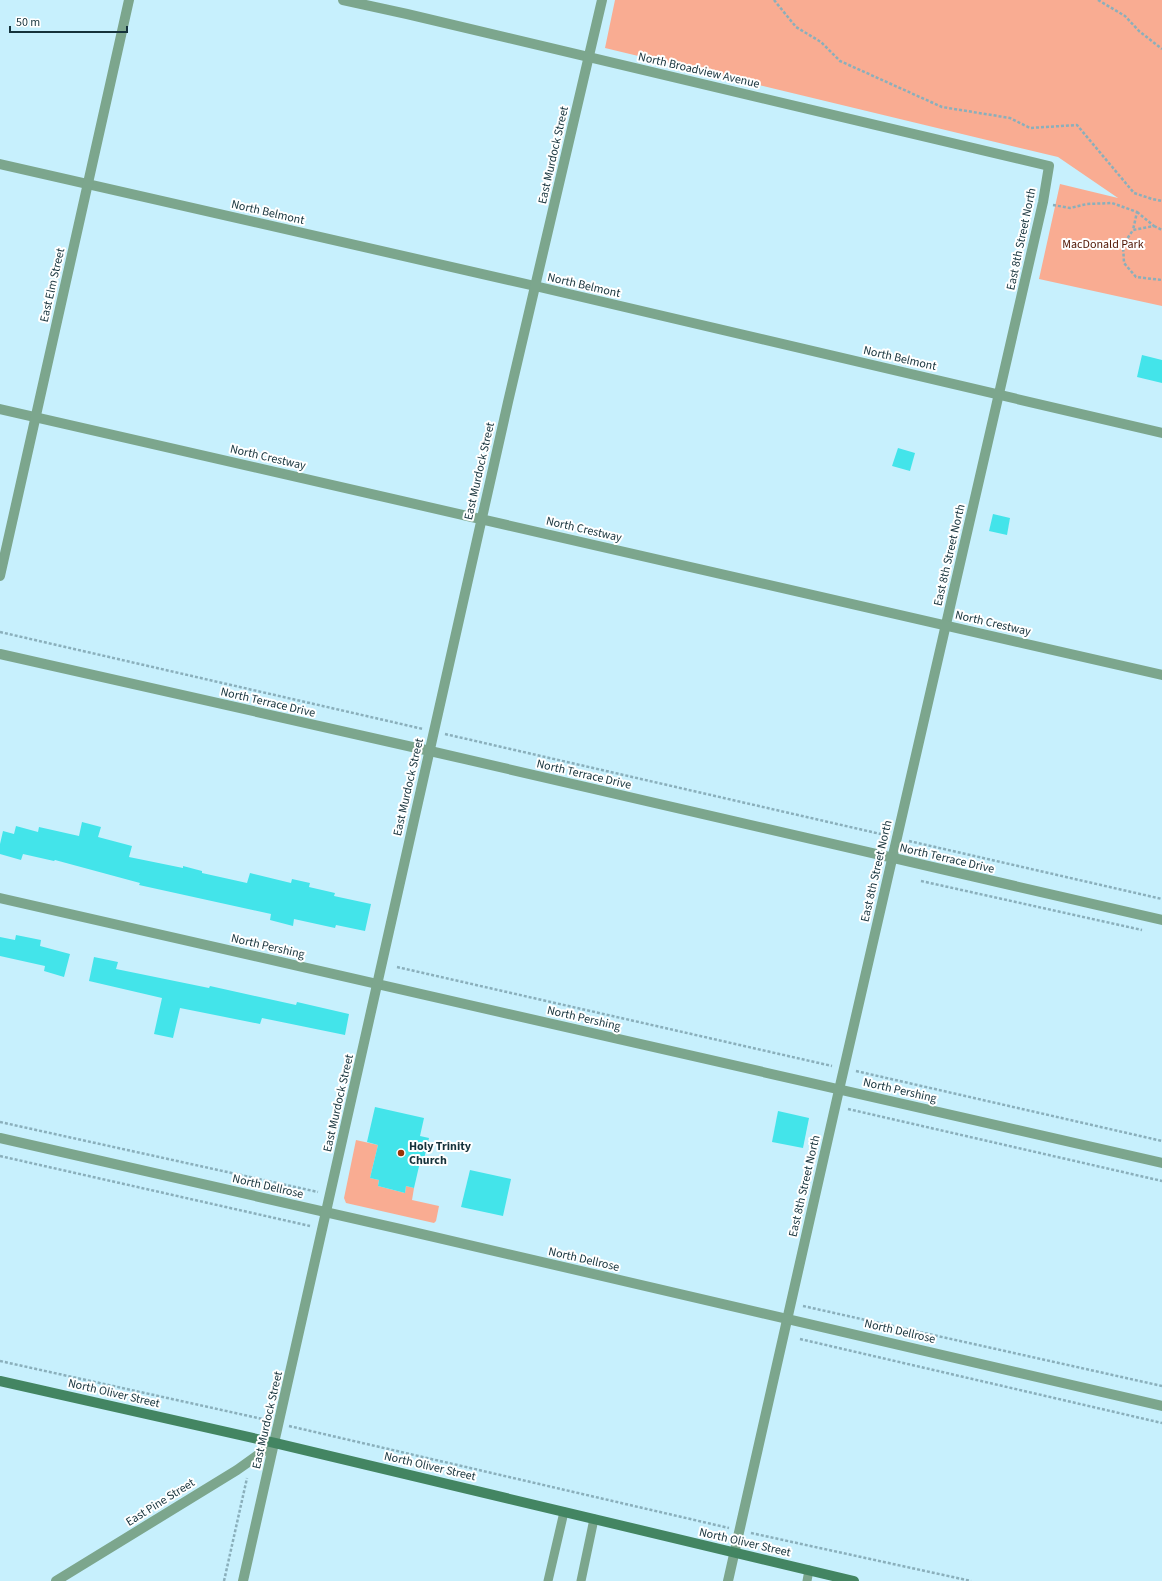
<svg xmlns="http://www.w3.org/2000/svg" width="1162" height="1581" font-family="'Source Sans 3',sans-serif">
  <rect width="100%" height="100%" fill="#c7f0fd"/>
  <g fill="#f9ac92">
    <polygon points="615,0 1162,0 1162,306 1039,279 1060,184 1118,198 1058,157 605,48"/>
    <polygon points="356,1140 378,1145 370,1178 379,1180 378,1186 405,1193 406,1186 414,1188 412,1200 439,1206 436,1221 434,1223 346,1203 344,1198"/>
  </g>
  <g fill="#43e4ea">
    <polygon points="1142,355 1162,360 1162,383 1137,377"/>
    <polygon points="898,448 915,453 910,471 892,466"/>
    <polygon points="993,514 1010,518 1007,535 989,531"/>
    <polygon points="82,822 101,827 98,837 132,846 129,857 183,868 183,866 202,871 202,873 247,883 250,873 291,883 292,879 310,883 309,887 335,893 334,896 371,904 365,931 336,925 335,928 294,919 293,926 270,920 271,914 139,885 140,883 55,860 54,861 23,854 21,860 0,854 0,844 3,831 14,834 16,826 38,832 39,827 79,836"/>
    <polygon points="16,935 41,940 40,946 70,954 64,977 44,971 45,966 0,956 0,937 15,940"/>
    <polygon points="94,957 118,962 116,969 209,988 210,986 296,1005 297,1002 349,1014 345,1035 262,1018 260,1024 180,1008 173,1038 154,1034 162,998 89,981"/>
    <polygon points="375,1107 424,1118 420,1136 429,1138 423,1163 420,1162 414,1188 406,1186 405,1193 378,1186 379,1180 370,1178 378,1145 367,1142"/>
    <polygon points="778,1111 809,1118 803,1148 772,1142"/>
    <polygon points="470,1170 511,1179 503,1216 461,1207"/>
  </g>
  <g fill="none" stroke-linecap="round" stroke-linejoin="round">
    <g stroke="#8aafbb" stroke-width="2.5" stroke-dasharray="3 2" stroke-linecap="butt">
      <polyline points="774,0 796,27 821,42 840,61 942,107 1010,118 1030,128 1077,125 1134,193 1152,199 1162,201"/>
      <polyline points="1098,0 1125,16 1139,31 1162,49"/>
      <polyline points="1053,205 1070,208 1087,204 1112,203 1137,212 1133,230"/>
      <polyline points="1137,212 1154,226 1133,230 1123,245 1124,263 1136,277 1162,280"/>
      <polyline points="1154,226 1162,230"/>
      <polyline points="0,632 423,729"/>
      <polyline points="445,734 885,835"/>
      <polyline points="909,841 1162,899"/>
      <polyline points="921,881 1142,930"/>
      <polyline points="397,967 832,1066"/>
      <polyline points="856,1071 1162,1141"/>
      <polyline points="848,1109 1162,1181"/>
      <polyline points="0,1122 318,1192"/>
      <polyline points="0,1156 310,1226"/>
      <polyline points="803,1306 1162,1386"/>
      <polyline points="800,1339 1162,1423"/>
      <polyline points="0,1361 267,1420"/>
      <polyline points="289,1426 729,1528"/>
      <polyline points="751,1533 971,1581"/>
      <polyline points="224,1581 247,1478"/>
    </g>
    <g stroke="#7ca68d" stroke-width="9">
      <polyline points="548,1581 564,1512"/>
      <polyline points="581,1581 594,1519"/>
      <polyline points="807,1581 809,1570"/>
    </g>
    <g stroke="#7ca68d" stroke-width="10">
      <polyline points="343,0 407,14 1049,166 1043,202 839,1090 728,1581"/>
      <polyline points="0,164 535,286 1162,433"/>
      <polyline points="0,409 1162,675"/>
      <polyline points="0,576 129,0"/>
      <polyline points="0,654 430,751 1162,920"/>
      <polyline points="0,898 1162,1163"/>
      <polyline points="0,1138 400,1229 1162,1406"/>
      <polyline points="56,1581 237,1470 275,1443"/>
      <polyline points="243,1581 508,402 602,0"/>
    </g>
    <polyline stroke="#438562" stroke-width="10" points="0,1381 275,1443 854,1581"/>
  </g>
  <circle fill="#983207" stroke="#fff" stroke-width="1.5" cx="401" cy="1153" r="4"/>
  <g text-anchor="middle" stroke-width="4" stroke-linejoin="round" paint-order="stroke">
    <g font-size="12" fill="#15323b" stroke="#fff">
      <text transform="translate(699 70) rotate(13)" y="4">North Broadview Avenue</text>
      <text transform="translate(553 155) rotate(-77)" y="4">East Murdock Street</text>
      <text transform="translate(268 212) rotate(13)" y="4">North Belmont</text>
      <text transform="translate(1021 239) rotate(-78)" y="4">East 8th Street North</text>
      <text transform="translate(52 285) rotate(-77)" y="4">East Elm Street</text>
      <text transform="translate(584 285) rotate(13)" y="4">North Belmont</text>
      <text transform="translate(900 358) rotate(13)" y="4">North Belmont</text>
      <text transform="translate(268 457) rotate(13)" y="4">North Crestway</text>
      <text transform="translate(479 471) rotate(-77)" y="4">East Murdock Street</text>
      <text transform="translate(584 529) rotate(13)" y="4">North Crestway</text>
      <text transform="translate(949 555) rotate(-77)" y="4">East 8th Street North</text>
      <text transform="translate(993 623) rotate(13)" y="4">North Crestway</text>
      <text transform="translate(268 702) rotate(13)" y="4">North Terrace Drive</text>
      <text transform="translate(584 774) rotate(13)" y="4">North Terrace Drive</text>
      <text transform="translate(408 787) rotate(-77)" y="4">East Murdock Street</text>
      <text transform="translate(947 858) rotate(13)" y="4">North Terrace Drive</text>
      <text transform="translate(876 871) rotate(-77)" y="4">East 8th Street North</text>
      <text transform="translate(268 946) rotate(13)" y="4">North Pershing</text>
      <text transform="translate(584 1018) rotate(13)" y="4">North Pershing</text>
      <text transform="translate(900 1090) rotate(13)" y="4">North Pershing</text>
      <text transform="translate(338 1103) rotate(-77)" y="4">East Murdock Street</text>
      <text transform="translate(268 1186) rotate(13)" y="4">North Dellrose</text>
      <text transform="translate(804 1186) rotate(-77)" y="4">East 8th Street North</text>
      <text transform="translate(584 1259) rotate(13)" y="4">North Dellrose</text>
      <text transform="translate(900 1331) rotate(13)" y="4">North Dellrose</text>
      <text transform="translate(114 1393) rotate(13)" y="4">North Oliver Street</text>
      <text transform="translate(267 1420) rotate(-77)" y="4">East Murdock Street</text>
      <text transform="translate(430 1466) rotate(13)" y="4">North Oliver Street</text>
      <text transform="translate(160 1502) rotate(-32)" y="4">East Pine Street</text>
      <text transform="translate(745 1542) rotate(13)" y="4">North Oliver Street</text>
    </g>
    <g font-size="12" fill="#4f1300" stroke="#fff">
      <text x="1103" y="248">MacDonald Park</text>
    </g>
    <g font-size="12" font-weight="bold" fill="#15323b" stroke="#fff" text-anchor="start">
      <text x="409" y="1150">Holy Trinity<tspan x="409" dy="14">Church</tspan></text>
    </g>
  </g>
  <path d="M10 26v6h117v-6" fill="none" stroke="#15323b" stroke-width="2"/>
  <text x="16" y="26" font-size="12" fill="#15323b" stroke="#ffffff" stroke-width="3" paint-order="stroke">50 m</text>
</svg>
